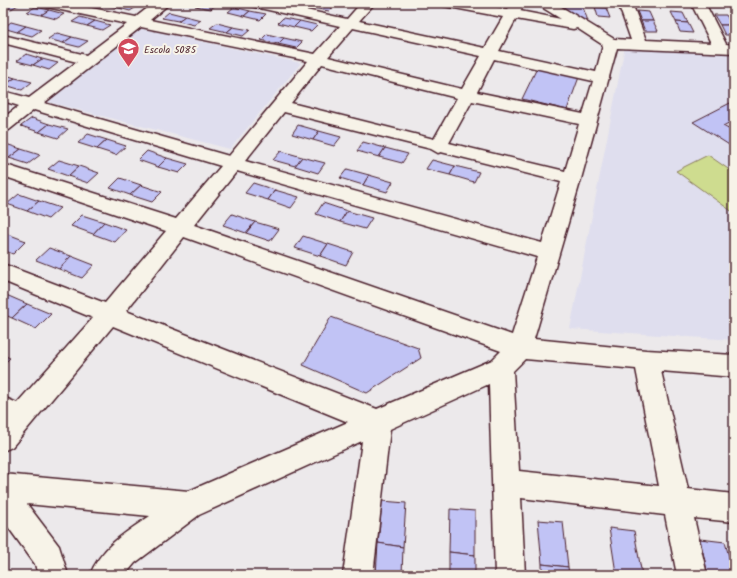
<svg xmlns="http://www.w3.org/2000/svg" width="737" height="578" font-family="Kalam,sans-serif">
  <rect width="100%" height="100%" fill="#ece9eb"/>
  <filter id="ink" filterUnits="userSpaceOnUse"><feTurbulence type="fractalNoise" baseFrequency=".025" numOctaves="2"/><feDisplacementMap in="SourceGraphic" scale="8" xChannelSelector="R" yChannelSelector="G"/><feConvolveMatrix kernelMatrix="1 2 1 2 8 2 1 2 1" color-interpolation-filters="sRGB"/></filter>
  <g filter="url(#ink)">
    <g fill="#dfdeee">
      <polygon points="139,28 301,63 230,149 48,102"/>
      <polygon points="625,46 734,54 734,340 570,329"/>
    </g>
    <polygon fill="#cedc8f" stroke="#8c7e5d" points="708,155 734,173 734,213 676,171"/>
    <g fill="#c1c3f5" stroke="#4a1f2b">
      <polygon points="3,3 17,3 20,4 11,9 3,7"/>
      <polygon points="102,3 121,3 115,7 101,4"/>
      <polygon points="121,3 127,3 138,6 130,11 115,7"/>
      <polygon points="199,3 212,3 217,4 211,9 195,6"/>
      <polygon points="297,3 317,3 312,8 296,4"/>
      <polygon points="317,3 319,3 334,6 329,11 312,8"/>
      <polygon points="555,3 582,5 588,21 576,21"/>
      <polygon points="708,3 719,3 721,7 710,7"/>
      <polygon points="35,7 49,10 41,15 27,12"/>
      <polygon points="234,7 250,11 244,16 228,12"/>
      <polygon points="595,7 606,8 610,18 598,17"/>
      <polygon points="49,10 64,14 56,19 41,15"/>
      <polygon points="250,11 266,14 260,20 244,16"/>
      <polygon points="637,11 649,12 653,21 641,21"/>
      <polygon points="169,12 185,16 178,21 162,18"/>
      <polygon points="671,12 683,13 688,23 676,22"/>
      <polygon points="714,15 726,15 732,25 720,25"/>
      <polygon points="185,16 201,20 194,25 178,21"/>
      <polygon points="80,17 95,21 87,26 72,22"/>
      <polygon points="283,18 300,21 294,27 278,23"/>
      <polygon points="95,21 110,25 102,30 87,26"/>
      <polygon points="300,21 317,25 311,31 294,27"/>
      <polygon points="641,21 653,21 658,31 645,31"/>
      <polygon points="11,22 26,26 17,32 3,28"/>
      <polygon points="676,22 688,23 693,33 680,32"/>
      <polygon points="217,23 233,27 227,32 210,28"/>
      <polygon points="720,25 732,25 734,29 734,35 725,35"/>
      <polygon points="26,26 41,30 32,36 17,32"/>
      <polygon points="233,27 250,30 243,36 227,32"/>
      <polygon points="57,33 72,37 63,43 48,39"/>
      <polygon points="267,34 284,38 278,44 261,40"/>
      <polygon points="72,37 88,41 79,47 63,43"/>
      <polygon points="284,38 302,42 296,48 278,44"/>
      <polygon points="26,54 42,59 33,65 17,61"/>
      <polygon points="42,59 58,63 49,70 33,65"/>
      <polygon points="537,68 579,77 567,110 522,99"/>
      <polygon points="3,74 15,78 5,85 3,84"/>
      <polygon points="15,78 32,82 22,90 5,85"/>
      <polygon points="734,101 734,120 723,126 734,132 734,148 693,122"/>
      <polygon points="32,118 49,124 39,132 21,126"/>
      <polygon points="49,124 68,129 58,138 39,132"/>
      <polygon points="298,125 319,131 313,140 292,134"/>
      <polygon points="319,131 341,137 334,146 313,140"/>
      <polygon points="88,134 107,140 97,149 78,143"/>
      <polygon points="107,140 126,146 116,155 97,149"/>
      <polygon points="363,142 385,148 379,157 357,151"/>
      <polygon points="3,143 21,149 9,158 3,156"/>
      <polygon points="385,148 408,154 402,163 379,157"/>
      <polygon points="21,149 40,155 28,164 9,158"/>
      <polygon points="147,151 167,158 158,167 138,160"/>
      <polygon points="281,151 302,157 295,166 273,160"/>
      <polygon points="302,157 325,163 318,173 295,166"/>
      <polygon points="167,158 188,164 179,173 158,167"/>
      <polygon points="59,160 79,166 68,176 48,169"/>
      <polygon points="432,160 455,166 450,175 426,169"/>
      <polygon points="79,166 99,173 88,183 68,176"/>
      <polygon points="455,166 479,172 474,182 450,175"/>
      <polygon points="347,169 369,175 363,185 340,178"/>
      <polygon points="369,175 393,182 387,192 363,185"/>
      <polygon points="120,178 141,185 130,195 110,188"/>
      <polygon points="253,183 275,190 268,200 245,193"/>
      <polygon points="141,185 162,192 152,202 130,195"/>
      <polygon points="275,190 299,197 291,208 268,200"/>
      <polygon points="19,194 39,201 27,211 7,204"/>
      <polygon points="39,201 60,208 48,219 27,211"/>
      <polygon points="323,203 347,211 340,222 316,214"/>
      <polygon points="347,211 372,218 365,229 340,222"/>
      <polygon points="232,214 255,222 246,233 223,225"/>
      <polygon points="82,215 104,222 93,234 71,226"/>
      <polygon points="104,222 126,230 115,242 93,234"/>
      <polygon points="255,222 279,229 270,241 246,233"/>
      <polygon points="5,233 26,241 13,254 3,250 3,235"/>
      <polygon points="303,236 328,244 320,256 295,248"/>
      <polygon points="328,244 353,252 346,265 320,256"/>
      <polygon points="49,248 71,256 59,269 36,260"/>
      <polygon points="71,256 94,265 82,278 59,269"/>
      <polygon points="4,294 27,304 12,318 3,314"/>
      <polygon points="27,304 51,314 36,329 12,318"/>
      <polygon points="331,317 418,348 421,358 367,393 303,365"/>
      <polygon points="3,355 10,358 3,365"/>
      <polygon points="382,501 406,503 403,547 378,543"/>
      <polygon points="450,509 475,511 475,555 449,552"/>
      <polygon points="538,520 563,522 568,567 542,564"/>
      <polygon points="609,528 634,531 642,575 616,573"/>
      <polygon points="700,539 725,542 734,575 708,575"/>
      <polygon points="378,543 403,547 402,575 376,575"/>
      <polygon points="449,552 475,555 475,575 449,575"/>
      <polygon points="542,564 568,567 569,575 542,575"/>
    </g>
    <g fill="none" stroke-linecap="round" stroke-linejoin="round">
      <defs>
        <path id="minor" d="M40,3H67L136,17L154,3H170L150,20L315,54L340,26L255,7L250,6L248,3H274L347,19L361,3H375L359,21L485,48L503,17L449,7L444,6L442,3H472L508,9L511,3H525L520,11L561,19L540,6L538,3H555L614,39L631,40L618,3H632L646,40L711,43L691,3H705L726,44L734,45V53L617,48L581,179L534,339L646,350L734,355V377L661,371L688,489L734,494V522L694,518L707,575H677L665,515L521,498L525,575H495L489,384L390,429L373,575H343L362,441L199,515L135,563L125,575H90C101,547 126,532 150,516L27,504L59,546L68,575H38L35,564L3,520V474L189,491L348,422L113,326L12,447L3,451V397L17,403L93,318L3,281V264L105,303L166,231L3,176V164L176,219L221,166L34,110L9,130L3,131V118L19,106L3,101V91L29,98L77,62L3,43V35L86,55L127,24L47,7L42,6ZM516,19L573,29L577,28L603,45L596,72L499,51ZM141,27L308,61L229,156L44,103ZM353,28L481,56L462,89L328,57ZM494,59L593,81L583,114L477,92ZM322,64L457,98L434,139L291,103ZM472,101L579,124L565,171L449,143ZM284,112L431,149L438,153L441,152L561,182L542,243L245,161ZM237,171L537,257L512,335L194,225ZM184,237L501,351L492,360L377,409L126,311ZM525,359L636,369L659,486L519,471L513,371Z"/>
      </defs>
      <use href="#minor" stroke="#4a1f2b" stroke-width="3"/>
      <use href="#minor" fill="#f7f3e8" fill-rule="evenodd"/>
    </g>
  </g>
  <defs>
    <symbol id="school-pin" viewBox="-11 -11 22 30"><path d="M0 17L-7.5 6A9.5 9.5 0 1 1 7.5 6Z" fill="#d1495b" stroke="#f7f3e8"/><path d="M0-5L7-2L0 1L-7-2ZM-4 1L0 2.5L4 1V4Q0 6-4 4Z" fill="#fff"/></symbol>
  </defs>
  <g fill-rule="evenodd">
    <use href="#school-pin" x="116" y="36" width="25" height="34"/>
  </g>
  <g text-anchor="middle" stroke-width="4" stroke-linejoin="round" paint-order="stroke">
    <g font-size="10" fill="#4a1f2b" stroke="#f7f3e8" text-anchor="start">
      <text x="144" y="53">Escola 5085</text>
    </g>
  </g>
  <rect width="737" height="578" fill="none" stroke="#f7f3e8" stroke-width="16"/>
  <rect x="8" y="8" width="721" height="562" fill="none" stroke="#4a1f2b" stroke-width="1.5" filter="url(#ink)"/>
</svg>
